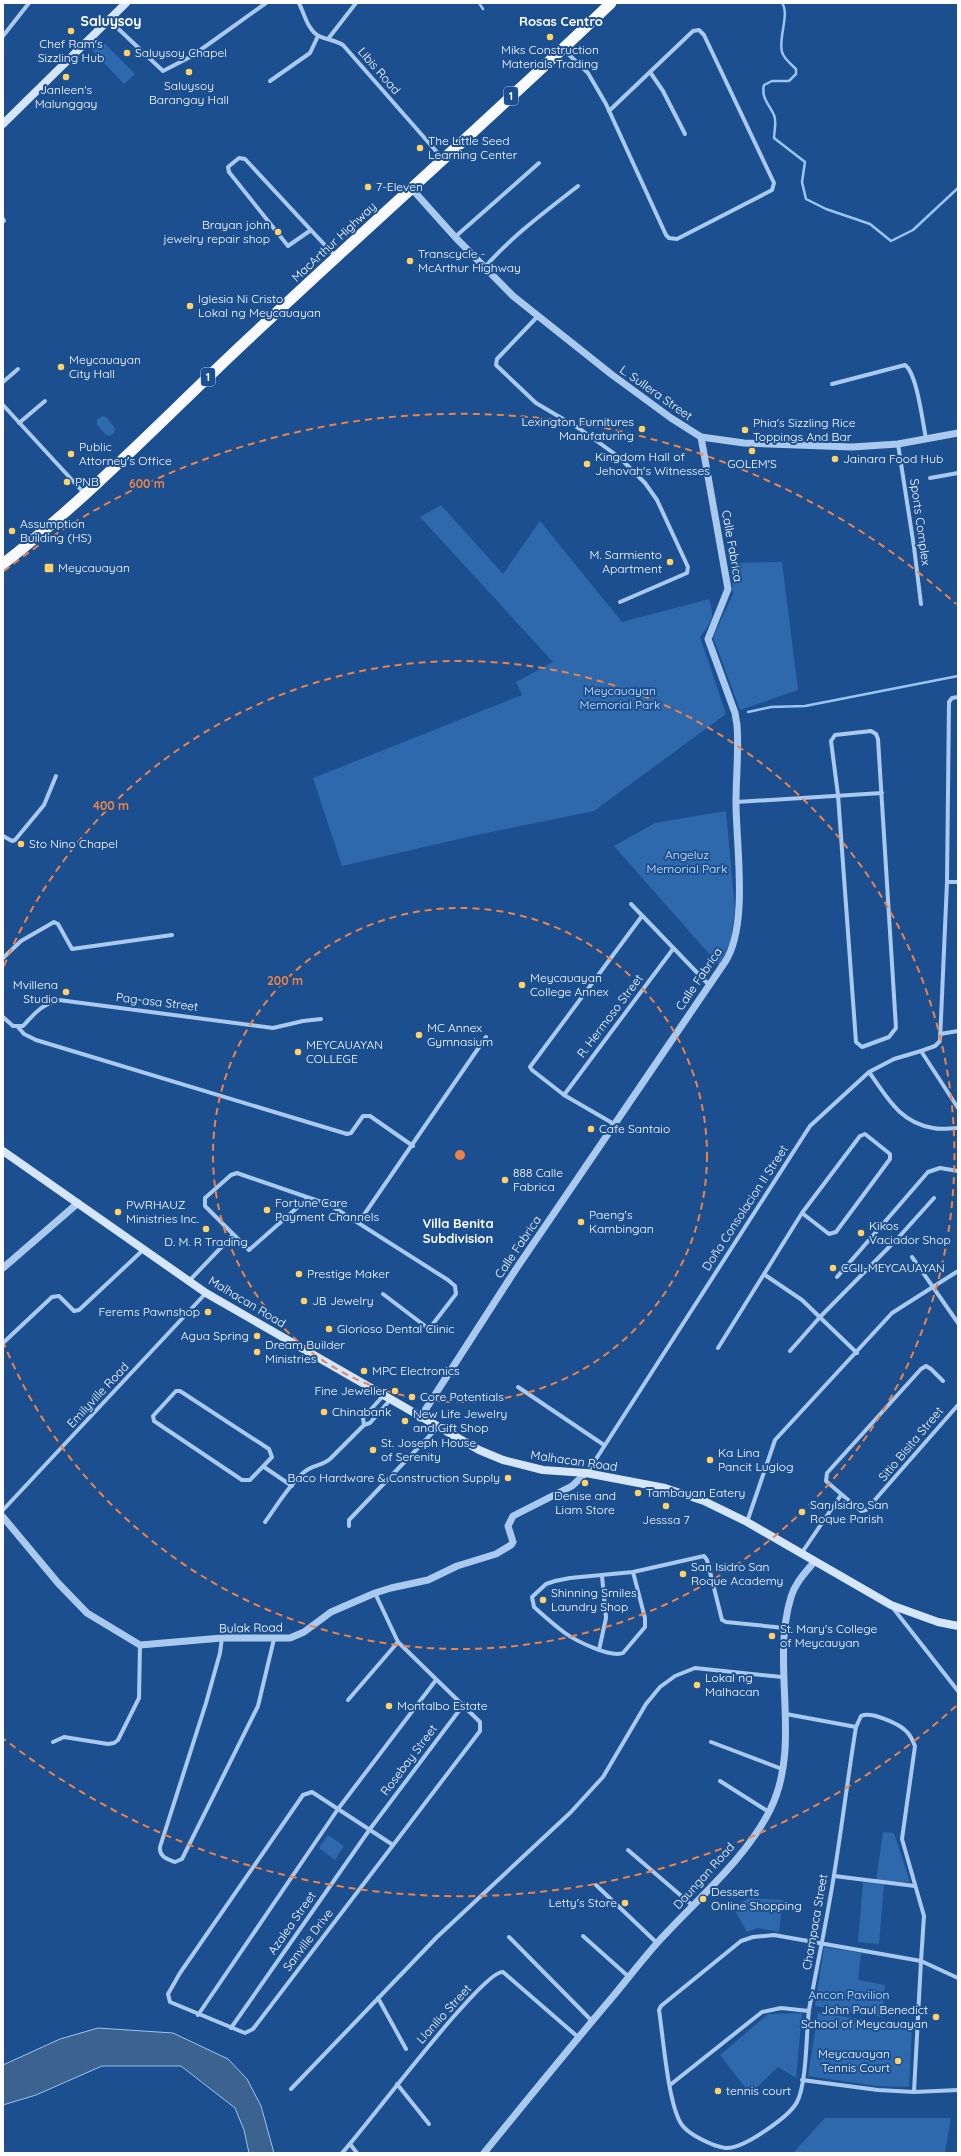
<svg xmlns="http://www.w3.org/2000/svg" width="961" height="2156" font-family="Quicksand,sans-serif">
  <rect width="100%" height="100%" fill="#1b4f8f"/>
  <g fill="#2e69ad">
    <polygon points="100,39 135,74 124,84 91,49"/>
    <polygon points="103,416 106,417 115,428 114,433 110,436 106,435 97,425 97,419"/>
    <path d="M441,505L503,574L540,521L622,622L709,599C715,618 712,621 700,637L726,714L594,811L472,836L342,866L313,778L522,695L516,682L553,662L420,517Z"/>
    <polygon points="782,562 798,690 740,710 713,637 733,594 730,563"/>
    <polygon points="726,811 735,910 730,943 719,965 614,846 655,823"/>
    <polygon points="883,1832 894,1833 910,1882 876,1881"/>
    <polygon points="328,1835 344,1846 335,1860 319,1848"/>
    <polygon points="863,1882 884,1884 879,1944 858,1942"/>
    <polygon points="749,1898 783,1900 779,1932 758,1928 747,1932 733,1907"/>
    <polygon points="824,1947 861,1953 858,1980 885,1985 882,2017 815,2006"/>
    <polygon points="802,2013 796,2078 778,2067 750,2094 720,2055 768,2014"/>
    <polygon points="818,2013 912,2026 909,2087 877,2086 808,2076"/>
    <polygon points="825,2118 951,2118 945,2153 793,2153"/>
  </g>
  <polygon fill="#3c6290" stroke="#9cc4f0" points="98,2028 173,2033 228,2059 247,2079 261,2106 274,2153 249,2153 244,2130 235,2108 181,2066 102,2066 36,2095 3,2105 3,2065 60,2039"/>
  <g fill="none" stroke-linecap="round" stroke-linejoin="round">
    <g stroke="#9cc4f0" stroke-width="2.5">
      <polyline points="479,3 483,9"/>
      <path d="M782,3C790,13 778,39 782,52C784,59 791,64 796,69V74L789,81H772L764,85C761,98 769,104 774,115C777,122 774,132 774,138L805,162L802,182L806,199L826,209L870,224L891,241L913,230L958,188"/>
      <polyline points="748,712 771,707 805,706 958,676"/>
    </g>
    <g stroke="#a9c9ee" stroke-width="4">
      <path d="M299,3C304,13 308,31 319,36C327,40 335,40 343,45L443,159"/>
      <polyline points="109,20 163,71 192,56 266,3"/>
      <polyline points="3,36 29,3"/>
      <polyline points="328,39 356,3"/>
      <polyline points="564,50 588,73 606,104 666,235 669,238 677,239 772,190 774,183 704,35 699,30 693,31 609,111"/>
      <polyline points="650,72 663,91 685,134"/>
      <polyline points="270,81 310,53 318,36"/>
      <polyline points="3,219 4,221"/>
      <polyline points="311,230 288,246 229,172 228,167 239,158 245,159 336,257"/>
      <polyline points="455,237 539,163"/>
      <path d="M485,267C512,236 546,211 578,186"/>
      <polyline points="538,316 497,359 496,365 536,403 580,429 619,457 645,483 657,500 688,567 687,573 620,602"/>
      <polyline points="3,382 18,369"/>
      <path d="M832,384L905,365C917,373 923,424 926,439"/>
      <polyline points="3,405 84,493"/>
      <polyline points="19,423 45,401"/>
      <polyline points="898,444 914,547 921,604"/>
      <polyline points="930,478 958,473"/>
      <polygon points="871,731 876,734 878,739 896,1028 889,1037 862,1047 856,1042 838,795 831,741 835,735"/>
      <polyline points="736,802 882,793"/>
      <polyline points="3,836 12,841 15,840 44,805 56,776"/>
      <polyline points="947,882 958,882"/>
      <polyline points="631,904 709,985"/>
      <polyline points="3,958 21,941 54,922 58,924 72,949 172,935"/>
      <path d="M3,1017L13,1026H23C34,1014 42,1004 59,1000L273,1028L303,1021L321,1019"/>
      <polyline points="18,1027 24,1034 36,1040 347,1134 351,1133 363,1116 370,1116 413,1146"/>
      <polyline points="940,1034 958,1031"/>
      <polyline points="921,1051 935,1046 940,1041 947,882 949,702 952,698 958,697"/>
      <path d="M869,1072C887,1097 899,1122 933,1128C941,1130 950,1128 958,1128"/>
      <polyline points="564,1095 673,949"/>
      <polyline points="614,1124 564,1095 532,1070 530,1067 642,916"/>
      <polyline points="307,1199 249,1250 205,1206 205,1198 231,1175 237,1173 330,1205 448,1280 455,1286 456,1294 429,1329 383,1294"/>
      <polyline points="359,1222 486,1037"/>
      <polyline points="912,1257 958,1323"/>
      <polyline points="765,1275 802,1300 857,1353"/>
      <polyline points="837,1277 928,1172 940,1168 958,1171"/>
      <polyline points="189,1281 233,1235"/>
      <polyline points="3,1343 52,1297 59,1296 74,1311 79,1310 143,1250"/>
      <polyline points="718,1348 802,1213 860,1136 865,1134 890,1154 890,1159 836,1232 829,1234 802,1213"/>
      <polyline points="790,1351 820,1317 898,1238 934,1198"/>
      <polyline points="943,1381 931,1369 926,1366 921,1369 827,1473 826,1481 861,1511 866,1510 958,1405"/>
      <polyline points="518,1387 604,1445"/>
      <polygon points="176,1391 180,1391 269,1449 272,1457 250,1480 242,1480 154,1421 153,1416"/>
      <polyline points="364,1425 363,1418 383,1396"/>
      <polyline points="264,1467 292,1486"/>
      <polyline points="587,1473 810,1126 869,1072 894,1059 921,1051 958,1108"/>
      <polyline points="3,1510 206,1293"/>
      <path d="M265,1522C276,1507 289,1485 303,1473C311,1465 322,1466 330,1459L364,1425L370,1423L390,1400"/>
      <polyline points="747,1522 775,1440 892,1313 958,1271"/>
      <polyline points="349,1526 349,1520 438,1427"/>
      <polyline points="801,1554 841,1495"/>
      <path d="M633,1572L645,1618V1627L623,1653C611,1658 576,1641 565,1633C554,1625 544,1616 534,1607L532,1597L546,1584L555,1581L570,1578L633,1572L704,1556L707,1560L722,1620L726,1622L785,1628"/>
      <polyline points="375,1593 398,1642 480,1722 480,1731 253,2029 245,2033 170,2002 168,1994 180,1973 303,1795 312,1792 393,1845"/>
      <polyline points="893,1608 958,1691"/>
      <path d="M222,1638L220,1653L206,1703L160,1847C159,1857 167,1859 175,1862L182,1859L258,1706L274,1639"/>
      <polyline points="599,1650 606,1618 602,1576"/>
      <polyline points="348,1700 398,1642"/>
      <path d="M786,1714L856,1727L861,1716C871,1711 900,1724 907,1732C911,1736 913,1741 915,1746L902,1839L924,1916L921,1961L958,1978"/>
      <path d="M856,1727C848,1776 842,1826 834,1875C827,1920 817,1965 809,2010C806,2034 807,2083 797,2102C789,2117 744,2148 727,2148C723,2148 718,2146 714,2145C704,2141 689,2134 682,2125C668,2106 663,2035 659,2010L661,2006L741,1941L753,1937L774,1935L921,1961L914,2092"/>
      <polyline points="53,1742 64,1737 108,1744 114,1743 118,1740 139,1698 140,1645"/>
      <polyline points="711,1742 782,1769"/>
      <polyline points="720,1781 769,1812"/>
      <polyline points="628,1850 693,1906"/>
      <polyline points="834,1876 915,1886"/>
      <polyline points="596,1885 657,1943"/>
      <polyline points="583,1936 629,1977"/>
      <polyline points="509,1937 592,2021"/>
      <polyline points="378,1998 406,2049"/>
      <polyline points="198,2015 338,1809 436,1680"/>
      <polyline points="231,2028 370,1829 464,1704"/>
      <polyline points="802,2080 878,2090 914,2092 958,2090"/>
      <polyline points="397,2084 429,2124"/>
      <polyline points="670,2085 762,2012 781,2008 809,2011"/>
      <polyline points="291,2089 437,1937 570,1813 603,1777 646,1704 660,1687 675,1676 695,1668 782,1677"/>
      <polyline points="350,2144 357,2153"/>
      <path d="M342,2153C363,2131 484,1968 503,1972L578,2037"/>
    </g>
    <g stroke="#a9c9ee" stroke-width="7">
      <polyline points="412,189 455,237 513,296 611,374 671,418 701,437 744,443 852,447 898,444 958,433"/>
      <polyline points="3,1268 78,1203"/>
      <path d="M420,1418L516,1269L725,962C749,925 736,846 736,802C736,776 739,750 737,725L735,713L708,639L728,589L701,437"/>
      <polyline points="3,1517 58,1583 87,1613 140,1645 222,1638 290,1638 304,1632 331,1612 375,1593 391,1588 428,1580 457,1566 496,1554 511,1545 513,1542 508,1526 513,1516 572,1486 586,1473"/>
      <path d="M484,2153C527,2100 570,2047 615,1994C629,1977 643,1959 658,1942C695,1901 745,1860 770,1810C803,1744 770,1666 791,1597C795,1583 805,1573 814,1562"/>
    </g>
    <g stroke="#d6e6fa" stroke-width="8">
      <polyline points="3,124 126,3"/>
      <polyline points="3,1151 206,1293 479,1450 503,1460 543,1470 586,1473 665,1488 704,1501 747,1522 891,1605 938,1622 958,1626"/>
    </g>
    <path stroke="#f8faff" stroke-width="11" d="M3,564C90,496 165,417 245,342C366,228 491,118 611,3"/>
  </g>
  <g fill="none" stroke="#ee8249" stroke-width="2" stroke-dasharray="7 5">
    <circle cx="460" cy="1155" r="247"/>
    <path d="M4 966A494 494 0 1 1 4 1344"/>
    <path d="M956 1706A741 741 0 0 1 4 1739M4 571A741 741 0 0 1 956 604"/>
  </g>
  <g fill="#ffd166" stroke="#1b4f8f" stroke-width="1.5">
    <circle cx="71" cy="31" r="4"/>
    <circle cx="550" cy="37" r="4"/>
    <circle cx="127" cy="53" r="4"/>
    <circle cx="189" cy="72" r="4"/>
    <circle cx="66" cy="77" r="4"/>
    <circle cx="420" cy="148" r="4"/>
    <circle cx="368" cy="187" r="4"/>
    <circle cx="278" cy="232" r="4"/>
    <circle cx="410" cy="261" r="4"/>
    <circle cx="190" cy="306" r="4"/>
    <circle cx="61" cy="367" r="4"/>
    <circle cx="642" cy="429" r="4"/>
    <circle cx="745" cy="430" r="4"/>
    <circle cx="752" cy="451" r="4"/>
    <circle cx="71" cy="454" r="4"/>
    <circle cx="835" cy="459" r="4"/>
    <circle cx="587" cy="464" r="4"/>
    <circle cx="67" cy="482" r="4"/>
    <circle cx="12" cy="531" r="4"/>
    <circle cx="670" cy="562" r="4"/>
    <rect x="44" y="563" width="10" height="10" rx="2"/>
    <circle cx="21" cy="844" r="4"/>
    <circle cx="522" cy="985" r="4"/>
    <circle cx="66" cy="992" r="4"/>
    <circle cx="419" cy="1035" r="4"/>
    <circle cx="298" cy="1052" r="4"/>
    <circle cx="591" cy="1129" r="4"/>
    <circle cx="505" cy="1180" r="4"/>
    <circle cx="267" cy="1210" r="4"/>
    <circle cx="118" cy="1212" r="4"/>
    <circle cx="581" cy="1222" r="4"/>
    <circle cx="206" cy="1229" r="4"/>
    <circle cx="861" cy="1233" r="4"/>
    <circle cx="833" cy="1268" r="4"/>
    <circle cx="299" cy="1274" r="4"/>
    <circle cx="304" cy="1301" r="4"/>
    <circle cx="208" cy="1312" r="4"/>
    <circle cx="329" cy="1329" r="4"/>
    <circle cx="257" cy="1336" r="4"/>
    <circle cx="257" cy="1352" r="4"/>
    <circle cx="364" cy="1371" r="4"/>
    <circle cx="395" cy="1391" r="4"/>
    <circle cx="412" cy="1397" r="4"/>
    <circle cx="324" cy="1412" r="4"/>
    <circle cx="405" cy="1421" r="4"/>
    <circle cx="373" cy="1450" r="4"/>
    <circle cx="710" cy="1460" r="4"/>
    <circle cx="508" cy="1478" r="4"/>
    <circle cx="585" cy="1483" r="4"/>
    <circle cx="638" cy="1493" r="4"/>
    <circle cx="666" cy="1506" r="4"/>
    <circle cx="802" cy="1512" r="4"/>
    <circle cx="683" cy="1574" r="4"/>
    <circle cx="543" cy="1600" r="4"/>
    <circle cx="772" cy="1636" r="4"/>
    <circle cx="697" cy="1685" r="4"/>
    <circle cx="389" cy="1706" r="4"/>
    <circle cx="703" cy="1899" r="4"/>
    <circle cx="625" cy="1903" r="4"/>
    <circle cx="936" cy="2017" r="4"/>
    <circle cx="898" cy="2061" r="4"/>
    <circle cx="718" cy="2091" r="4"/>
  </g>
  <g text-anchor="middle" stroke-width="4" stroke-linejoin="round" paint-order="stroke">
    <g fill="#1b4f8f" stroke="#bbcadd" stroke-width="1">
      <rect x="504" y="87" width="14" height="18" rx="3"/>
      <rect x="201" y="368" width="14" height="18" rx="3"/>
    </g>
    <g font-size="11" font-weight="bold" fill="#fff">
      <text x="511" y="100">1</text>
      <text x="208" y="381">1</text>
    </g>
    <g font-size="12" fill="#fff" stroke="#1b4f8f" text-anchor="start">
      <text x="71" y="48" text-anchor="middle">Chef Ram's<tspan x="71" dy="14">Sizzling Hub</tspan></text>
      <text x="550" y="54" text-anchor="middle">Miks Construction<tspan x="550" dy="14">Materials Trading</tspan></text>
      <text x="135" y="57">Saluysoy Chapel</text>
      <text x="189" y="90" text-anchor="middle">Saluysoy<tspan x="189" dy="14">Barangay Hall</tspan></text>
      <text x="66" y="94" text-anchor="middle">Janleen's<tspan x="66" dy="14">Malunggay</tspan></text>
      <text x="428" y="145">The Little Seed<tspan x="428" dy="14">Learning Center</tspan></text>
      <text x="376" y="191">7-Eleven</text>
      <text x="270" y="229" text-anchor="end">Brayan john<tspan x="270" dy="14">jewelry repair shop</tspan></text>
      <text x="418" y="258">Transcycle -<tspan x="418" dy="14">McArthur Highway</tspan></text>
      <text x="198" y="303">Iglesia Ni Cristo<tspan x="198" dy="14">Lokal ng Meycauayan</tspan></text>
      <text x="69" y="364">Meycauayan<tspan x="69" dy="14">City Hall</tspan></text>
      <text x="634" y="426" text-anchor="end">Lexington Furnitures<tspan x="634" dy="14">Manufaturing</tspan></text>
      <text x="753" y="427">Phia's Sizzling Rice<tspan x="753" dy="14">Toppings And Bar</tspan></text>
      <text x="79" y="451">Public<tspan x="79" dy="14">Attorney's Office</tspan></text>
      <text x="595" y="461">Kingdom Hall of<tspan x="595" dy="14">Jehovah's Witnesses</tspan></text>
      <text x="843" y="463">Jainara Food Hub</text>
      <text x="752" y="468" text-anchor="middle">GOLEM'S</text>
      <text x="75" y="486">PNB</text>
      <text x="20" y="528">Assumption<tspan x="20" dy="14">Building (HS)</tspan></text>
      <text x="662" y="559" text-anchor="end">M. Sarmiento<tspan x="662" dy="14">Apartment</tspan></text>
      <text x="58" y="572">Meycauayan</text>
      <text x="29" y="848">Sto Nino Chapel</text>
      <text x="530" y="982">Meycauayan<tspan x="530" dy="14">College Annex</tspan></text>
      <text x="58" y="989" text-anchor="end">Mvillena<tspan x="58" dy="14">Studio</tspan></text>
      <text x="427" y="1032">MC Annex<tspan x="427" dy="14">Gymnasium</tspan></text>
      <text x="306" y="1049">MEYCAUAYAN<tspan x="306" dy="14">COLLEGE</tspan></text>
      <text x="599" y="1133">Cafe Santaio</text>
      <text x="513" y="1177">888 Calle<tspan x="513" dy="14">Fabrica</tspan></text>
      <text x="275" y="1207">Fortune Care<tspan x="275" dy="14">Payment Channels</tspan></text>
      <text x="126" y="1209">PWRHAUZ<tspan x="126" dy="14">Ministries Inc.</tspan></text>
      <text x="589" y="1219">Paeng's<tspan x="589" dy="14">Kambingan</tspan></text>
      <text x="869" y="1230">Kikos<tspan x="869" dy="14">Vaciador Shop</tspan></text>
      <text x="206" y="1246" text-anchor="middle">D. M. R Trading</text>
      <text x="841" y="1272">CGII-MEYCAUAYAN</text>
      <text x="307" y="1278">Prestige Maker</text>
      <text x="312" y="1305">JB Jewelry</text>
      <text x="200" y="1316" text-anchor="end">Ferems Pawnshop</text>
      <text x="337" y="1333">Glorioso Dental Clinic</text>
      <text x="249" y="1340" text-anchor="end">Agua Spring</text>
      <text x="265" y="1349">Dream Builder<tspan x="265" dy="14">Ministries</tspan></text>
      <text x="372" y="1375">MPC Electronics</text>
      <text x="387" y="1395" text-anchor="end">Fine Jeweller</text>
      <text x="420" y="1401">Core Potentials</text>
      <text x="332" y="1416">Chinabank</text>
      <text x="413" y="1418">New Life Jewelry<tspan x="413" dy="14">and Gift Shop</tspan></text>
      <text x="381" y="1447">St. Joseph House<tspan x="381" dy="14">of Serenity</tspan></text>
      <text x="718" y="1457">Ka Lina<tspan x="718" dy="14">Pancit Luglog</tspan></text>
      <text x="500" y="1482" text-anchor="end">Baco Hardware &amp; Construction Supply</text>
      <text x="646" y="1497">Tambayan Eatery</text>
      <text x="585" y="1500" text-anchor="middle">Denise and<tspan x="585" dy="14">Liam Store</tspan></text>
      <text x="810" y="1509">San Isidro San<tspan x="810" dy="14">Roque Parish</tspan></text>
      <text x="666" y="1524" text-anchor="middle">Jesssa 7</text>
      <text x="691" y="1571">San Isidro San<tspan x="691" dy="14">Roque Academy</tspan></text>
      <text x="551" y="1597">Shinning Smiles<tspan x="551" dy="14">Laundry Shop</tspan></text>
      <text x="780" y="1633">St. Mary's College<tspan x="780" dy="14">of Meycauyan</tspan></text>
      <text x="705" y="1682">Lokal ng<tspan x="705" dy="14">Malhacan</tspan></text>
      <text x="397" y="1710">Montalbo Estate</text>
      <text x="711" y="1896">Desserts<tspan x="711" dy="14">Online Shopping</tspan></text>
      <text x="617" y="1907" text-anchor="end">Letty's Store</text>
      <text x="928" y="2014" text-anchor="end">John Paul Benedict<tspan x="928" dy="14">School of Meycauayan</tspan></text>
      <text x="890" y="2058" text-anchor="end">Meycauayan<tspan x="890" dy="14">Tennis Court</tspan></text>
      <text x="726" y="2095">tennis court</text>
    </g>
    <g font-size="12" fill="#fff" stroke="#1b4f8f">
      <text transform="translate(379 71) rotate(49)" y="4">Libis Road</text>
      <text transform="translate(334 242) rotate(-43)" y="4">MacArthur Highway</text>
      <text transform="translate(656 393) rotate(35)" y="4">L. Sullera Street</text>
      <text transform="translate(920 522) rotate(82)" y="4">Sports Complex</text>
      <text transform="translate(732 546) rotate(80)" y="4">Calle Fabrica</text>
      <text transform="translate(699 979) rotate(-56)" y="4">Calle Fabrica</text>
      <text transform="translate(157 1002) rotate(7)" y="4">Pag-asa Street</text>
      <text transform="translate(610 1016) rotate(-53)" y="4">R. Hermoso Street</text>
      <text transform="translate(745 1208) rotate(-57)" y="4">Doña Consolacion II Street</text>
      <text transform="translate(518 1247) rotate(-56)" y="4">Calle Fabrica</text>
      <text transform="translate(247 1302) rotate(31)" y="4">Malhacan Road</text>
      <text transform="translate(98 1395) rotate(-47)" y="4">Emilyville Road</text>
      <text transform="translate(911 1444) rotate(-50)" y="4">Sitio Bisita Street</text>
      <text transform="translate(574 1461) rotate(8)" y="4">Malhacan Road</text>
      <text transform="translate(251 1628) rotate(-1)" y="4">Bulak Road</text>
      <text transform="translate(409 1760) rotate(-53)" y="4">Rosebay Street</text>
      <text transform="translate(704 1876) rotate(-48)" y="4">Daungan Road</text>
      <text transform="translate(815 1922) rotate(-80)" y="4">Champaca Street</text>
      <text transform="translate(292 1923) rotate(-55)" y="4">Azalea Street</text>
      <text transform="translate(308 1940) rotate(-53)" y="4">Sanville Drive</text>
      <text transform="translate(444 2014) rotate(-48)" y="4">Llanilio Street</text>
    </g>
    <g font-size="12" fill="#cfe3fa" stroke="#1b4f8f">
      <text x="620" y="695">Meycauayan<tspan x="620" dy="14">Memorial Park</tspan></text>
      <text x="687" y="859">Angeluz<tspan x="687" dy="14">Memorial Park</tspan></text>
      <text x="849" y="1999">Ancon Pavilion</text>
    </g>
    <g font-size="13" font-weight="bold" fill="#fff" stroke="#1b4f8f">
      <text x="561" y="26">Rosas Centro</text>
      <text x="458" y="1228">Villa Benita<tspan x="458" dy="15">Subdivision</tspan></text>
    </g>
    <g font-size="14" font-weight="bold" fill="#fff" stroke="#1b4f8f">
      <text x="111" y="26">Saluysoy</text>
    </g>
  </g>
  <circle cx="460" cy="1155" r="6" fill="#ee8249" stroke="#1b4f8f" stroke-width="2"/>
  <g font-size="12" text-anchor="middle" font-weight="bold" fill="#ee8249" stroke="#1b4f8f" stroke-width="4" stroke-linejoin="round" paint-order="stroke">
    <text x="147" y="488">600 m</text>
    <text x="111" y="810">400 m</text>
    <text x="285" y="985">200 m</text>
  </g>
  <rect width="961" height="2156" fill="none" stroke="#ffffff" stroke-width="8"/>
</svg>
